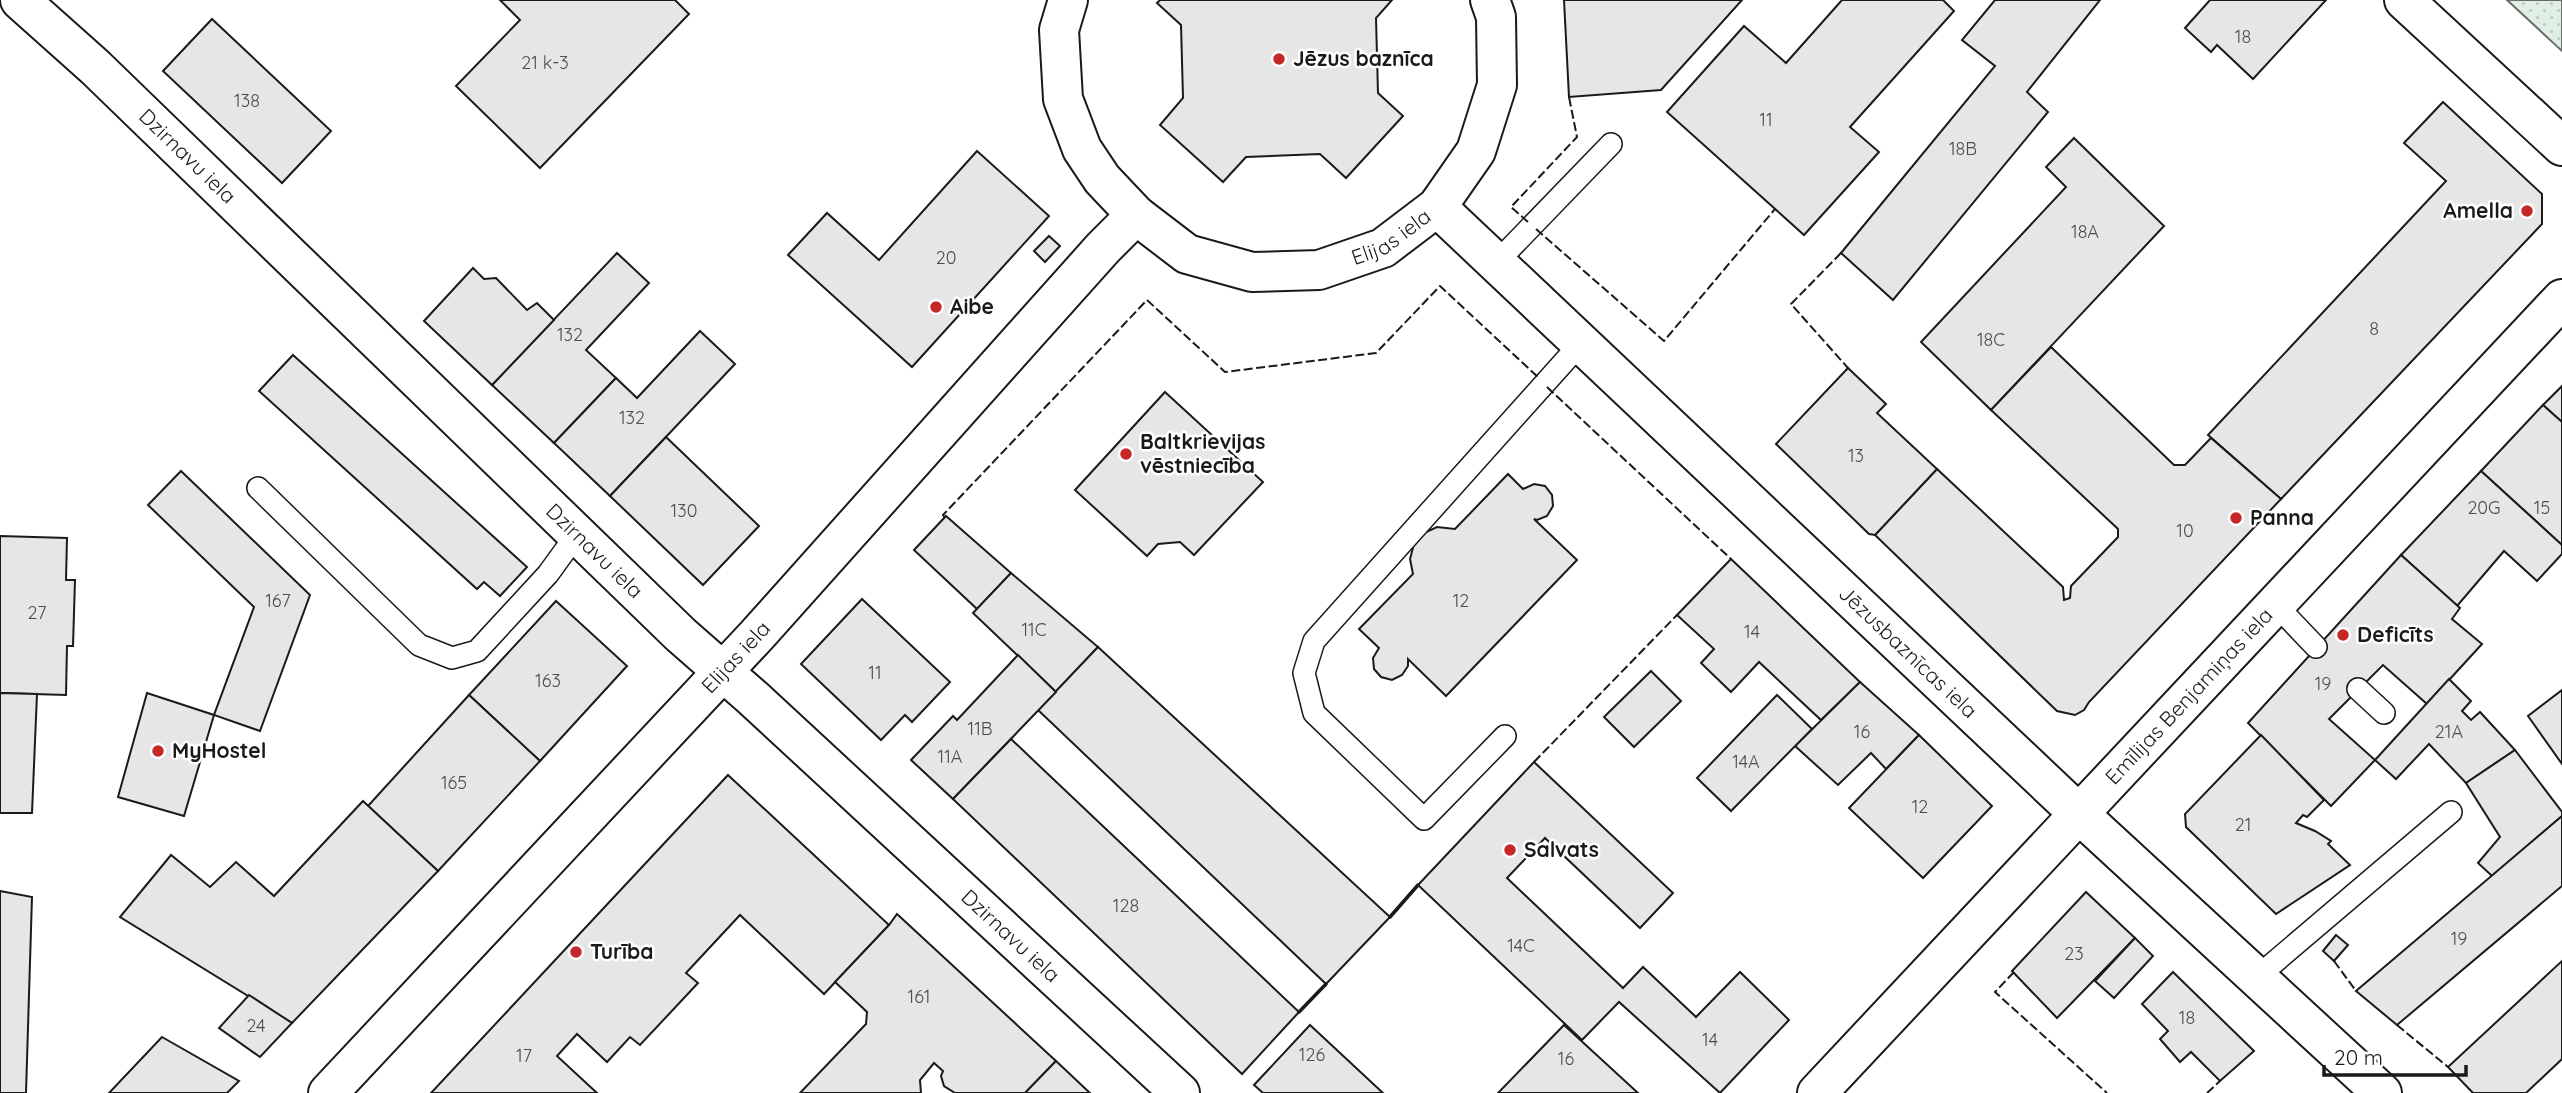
<svg xmlns="http://www.w3.org/2000/svg" width="2562" height="1093" font-family="Quicksand,sans-serif">
  <defs>
    <pattern id="grass-dots" width="8" height="8" patternUnits="userSpaceOnUse" patternTransform="scale(1.75)"><rect width="8" height="8" fill="#e0efe3"/><path d="M2 2h.1M6 6h.1" fill="none" stroke="#c0ccc2" stroke-width="1.8" stroke-linecap="round"/></pattern>
  </defs>
  <rect width="100%" height="100%" fill="#fff"/>
  <polygon fill="url(#grass-dots)" stroke="#6a6a6a" stroke-width="2" points="2507,0 2562,0 2562,51"/>
  <g fill="#e6e6e6" stroke="#1a1a1a" stroke-width="2">
    <polygon points="500,0 675,0 689,14 540,168 456,86 520,20"/>
    <polygon points="1160,0 1392,0 1376,18 1378,93 1403,116 1346,178 1320,154 1246,157 1223,182 1160,125 1183,98 1181,25 1157,3"/>
    <polygon points="1564,0 1742,0 1661,90 1569,97"/>
    <polygon points="1842,0 1943,0 1954,11 1850,127 1879,152 1804,235 1667,112 1744,26 1786,63"/>
    <polygon points="1995,0 2100,0 2027,92 2048,112 1893,300 1841,253 1995,66 1962,40"/>
    <polygon points="2210,0 2326,0 2253,79 2217,45 2211,52 2185,28"/>
    <polygon points="212,19 331,131 282,183 163,71"/>
    <polygon points="2443,102 2542,194 2542,224 2281,499 2208,435 2446,181 2404,143"/>
    <polygon points="2074,138 2164,226 1991,410 1921,342 2066,187 2046,167"/>
    <polygon points="977,151 1049,216 912,367 788,255 827,213 879,260"/>
    <polygon points="1049,236 1060,246 1045,262 1034,251"/>
    <polygon points="617,253 649,283 586,350 616,378 554,443 492,385"/>
    <polygon points="473,268 484,279 496,278 527,310 537,303 554,320 492,385 424,321"/>
    <polygon points="700,331 735,364 610,496 554,443 616,378 637,398"/>
    <polygon points="2051,347 2174,465 2185,465 2211,438 2281,499 2089,702 2084,710 2075,715 2057,711 1875,535 1937,469 2063,587 2064,600 2070,598 2071,586 2118,537 2118,529 1991,410"/>
    <polygon points="293,355 527,567 500,596 484,582 477,589 259,391"/>
    <polygon points="1848,368 1886,404 1877,413 1937,469 1875,535 1869,534 1776,444"/>
    <polygon points="2562,386 2562,422 2543,405"/>
    <polygon points="1165,392 1263,482 1194,555 1180,542 1158,544 1147,556 1075,490"/>
    <polygon points="2543,405 2562,422 2562,545 2481,471"/>
    <polygon points="666,437 759,526 703,585 610,496"/>
    <polygon points="181,471 310,595 260,731 214,715 254,607 148,505"/>
    <polygon points="2481,471 2562,545 2562,554 2537,581 2504,551 2457,606 2401,555"/>
    <polygon points="1508,474 1523,489 1534,484 1545,486 1552,495 1553,506 1547,516 1537,520 1534,519 1577,560 1446,696 1408,659 1408,666 1402,675 1392,680 1381,677 1374,669 1373,658 1379,648 1359,629 1413,574 1410,559 1414,544 1424,533 1437,527 1455,529"/>
    <polygon points="946,516 1011,573 977,609 914,550"/>
    <polygon points="0,536 67,538 66,580 75,580 73,646 67,646 66,695 0,693"/>
    <polygon points="2401,555 2460,608 2452,619 2482,644 2427,704 2383,665 2329,719 2375,760 2331,806 2248,723"/>
    <polygon points="1731,559 1860,682 1821,720 1759,662 1731,692 1701,663 1714,649 1677,615"/>
    <polygon points="1011,573 1098,647 1056,692 973,613"/>
    <polygon points="862,599 950,682 912,722 905,715 881,740 801,664"/>
    <polygon points="556,601 627,666 540,761 469,695"/>
    <polygon points="1098,647 1390,917 1326,984 1038,710"/>
    <polygon points="1018,655 1056,692 953,799 911,760 953,716 957,720"/>
    <polygon points="1651,671 1681,701 1634,747 1604,717"/>
    <polygon points="2449,679 2471,701 2462,711 2471,720 2480,712 2515,750 2466,783 2429,744 2396,779 2375,760"/>
    <polygon points="1860,682 1919,735 1886,769 1871,753 1838,785 1795,746"/>
    <polygon points="2562,690 2562,764 2528,716"/>
    <polygon points="0,693 37,694 32,813 0,813"/>
    <polygon points="147,693 214,715 184,816 118,797"/>
    <polygon points="469,695 540,761 438,871 368,806"/>
    <polygon points="1777,695 1812,729 1731,811 1697,778"/>
    <polygon points="1919,735 1992,806 1923,878 1849,808"/>
    <polygon points="2261,735 2324,800 2307,817 2303,815 2296,823 2315,831 2331,841 2328,844 2350,865 2276,914 2186,827 2185,814"/>
    <polygon points="1011,739 1299,1012 1242,1074 953,799"/>
    <polygon points="2515,750 2562,812 2562,816 2492,876 2478,863 2500,837 2466,783"/>
    <polygon points="1534,762 1673,893 1640,928 1545,838 1507,878 1623,988 1643,967 1696,1017 1740,972 1789,1020 1720,1093 1619,1002 1582,1040 1418,885"/>
    <polygon points="728,775 889,925 824,994 740,915 686,973 698,983 640,1045 630,1037 607,1062 577,1034 557,1056 597,1093 431,1093"/>
    <polygon points="363,801 438,871 292,1023 120,917 171,855 210,887 236,862 274,896"/>
    <polygon points="2562,816 2562,886 2397,1025 2356,991"/>
    <polygon points="0,891 32,897 26,1093 0,1093"/>
    <polygon points="2086,892 2135,938 2057,1018 2012,971"/>
    <polygon points="897,914 1056,1061 1025,1093 955,1093 944,1086 941,1076 943,1071 934,1063 920,1080 921,1093 800,1093 866,1024 867,1012 835,982 889,925"/>
    <polygon points="2336,935 2348,945 2334,961 2323,951"/>
    <polygon points="2135,938 2153,956 2114,998 2095,981"/>
    <polygon points="2562,961 2562,1059 2526,1093 2473,1093 2448,1067"/>
    <polygon points="2173,972 2254,1051 2220,1081 2191,1052 2180,1062 2160,1039 2168,1031 2142,1004"/>
    <polygon points="249,995 292,1023 260,1057 219,1028"/>
    <polygon points="1310,1025 1383,1093 1263,1093 1254,1085"/>
    <polygon points="1564,1025 1638,1093 1498,1093"/>
    <polygon points="162,1037 239,1081 227,1093 109,1093"/>
    <polygon points="1056,1061 1090,1093 1025,1093"/>
  </g>
  <g fill="none" stroke-linecap="round" stroke-linejoin="round">
    <defs>
      <g id="lane">
        <polyline points="1496,263 1611,144"/>
        <polyline points="258,488 419,645 452,658 477,651 548,574 577,534"/>
        <polyline points="2275,604 2316,647"/>
        <polyline points="2358,689 2384,713"/>
        <polyline points="1505,736 1424,819 1314,713 1304,673 1314,641 1581,343"/>
        <polyline points="2257,977 2451,812"/>
      </g>
      <g id="street">
        <path id="s1" d="M20,0L95,67L681,635L753,698L1180,1093"/>
        <path id="s2" d="M1068,0L1059,30L1063,99L1082,149L1102,179L1136,215L1187,254L1252,272L1319,270L1383,248L1437,207L1476,151L1497,85L1496,17L1490,0"/>
        <path id="s3" d="M1437,207L2078,813L2382,1093"/>
        <path id="s4" d="M328,1093L757,635L1103,248L1136,215"/>
      </g>
      <g id="secondary">
        <polyline points="2404,0 2562,146"/>
        <path id="s5" d="M1817,1093L2562,299"/>
      </g>
    </defs>
    <use href="#lane" stroke="#1a1a1a" stroke-width="24"/>
    <use href="#street" stroke="#1a1a1a" stroke-width="42"/>
    <use href="#secondary" stroke="#1a1a1a" stroke-width="42"/>
    <use href="#lane" stroke="#fff" stroke-width="21"/>
    <use href="#street" stroke="#fff" stroke-width="38"/>
    <use href="#secondary" stroke="#fff" stroke-width="38"/>
    <g stroke="#1a1a1a" stroke-width="2" stroke-dasharray="9 3.5" stroke-linecap="butt">
      <polyline points="1528,222 1511,207 1577,137 1569,97"/>
      <polyline points="1536,229 1664,341 1775,209"/>
      <polyline points="1841,253 1791,304 1848,368"/>
      <polyline points="1547,387 1731,559"/>
      <polyline points="945,518 943,515 1147,300 1225,372 1376,353 1440,286 1540,379"/>
      <polyline points="1534,762 1677,615"/>
      <polyline points="2334,961 2356,991"/>
      <polyline points="2014,972 1995,992 2107,1093"/>
      <polyline points="2397,1025 2448,1067"/>
      <polyline points="2207,1093 2220,1081"/>
    </g>
    <g stroke="#1a1a1a" stroke-width="3.5">
      <polyline points="1390,917 1418,885"/>
      <polyline points="1299,1012 1326,984"/>
    </g>
  </g>
  <g fill="#c62828" stroke="#fff" stroke-width="2.5">
    <circle cx="1279" cy="59" r="7"/>
    <circle cx="2527" cy="211" r="7"/>
    <circle cx="936" cy="307" r="7"/>
    <circle cx="1126" cy="454" r="7"/>
    <circle cx="2236" cy="518" r="7"/>
    <circle cx="2343" cy="635" r="7"/>
    <circle cx="158" cy="751" r="7"/>
    <circle cx="1510" cy="850" r="7"/>
    <circle cx="576" cy="952" r="7"/>
  </g>
  <g text-anchor="middle" stroke-width="5" stroke-linejoin="round" paint-order="stroke">
    <g font-size="18" fill="#4d4d4d">
      <text x="2243" y="43">18</text>
      <text x="545" y="69">21 k-3</text>
      <text x="247" y="107">138</text>
      <text x="1766" y="126">11</text>
      <text x="1963" y="155">18B</text>
      <text x="2085" y="238">18A</text>
      <text x="946" y="264">20</text>
      <text x="2374" y="335">8</text>
      <text x="570" y="341">132</text>
      <text x="1991" y="346">18C</text>
      <text x="632" y="424">132</text>
      <text x="1856" y="462">13</text>
      <text x="2484" y="514">20G</text>
      <text x="2542" y="514">15</text>
      <text x="684" y="517">130</text>
      <text x="2185" y="537">10</text>
      <text x="278" y="607">167</text>
      <text x="1461" y="607">12</text>
      <text x="37" y="619">27</text>
      <text x="1034" y="636">11C</text>
      <text x="1752" y="638">14</text>
      <text x="875" y="679">11</text>
      <text x="548" y="687">163</text>
      <text x="2323" y="690">19</text>
      <text x="980" y="735">11B</text>
      <text x="1862" y="738">16</text>
      <text x="2449" y="738">21A</text>
      <text x="950" y="763">11A</text>
      <text x="1746" y="768">14A</text>
      <text x="454" y="789">165</text>
      <text x="1920" y="813">12</text>
      <text x="2243" y="831">21</text>
      <text x="1126" y="912">128</text>
      <text x="2459" y="945">19</text>
      <text x="1521" y="952">14C</text>
      <text x="2074" y="960">23</text>
      <text x="919" y="1003">161</text>
      <text x="2187" y="1024">18</text>
      <text x="256" y="1032">24</text>
      <text x="1710" y="1046">14</text>
      <text x="1312" y="1061">126</text>
      <text x="524" y="1062">17</text>
      <text x="1566" y="1065">16</text>
    </g>
    <g font-size="21" font-weight="bold" fill="#1a1a1a" stroke="#fff" text-anchor="start">
      <text x="1293" y="66">Jēzus baznīca</text>
      <text x="2513" y="218" text-anchor="end">Amella</text>
      <text x="950" y="314">Aibe</text>
      <text x="1140" y="449">Baltkrievijas<tspan x="1140" dy="24">vēstniecība</tspan></text>
      <text x="2250" y="525">Panna</text>
      <text x="2357" y="642">Deficīts</text>
      <text x="172" y="758">MyHostel</text>
      <text x="1524" y="857">Salvats</text>
      <text x="590" y="959">Turība</text>
    </g>
    <g font-size="21" fill="#1a1a1a" stroke="#fff">
      <text dy="7" stroke="none"><textPath href="#s1" startOffset="229">Dzirnavu iela</textPath></text>
      <text dy="7" stroke="none"><textPath href="#s2" startOffset="518">Elijas iela</textPath></text>
      <text dy="7" stroke="none"><textPath href="#s1" startOffset="796">Dzirnavu iela</textPath></text>
      <text dy="7" stroke="none"><textPath href="#s3" startOffset="648">Jēzusbaznīcas iela</textPath></text>
      <text dy="7" stroke="none"><textPath href="#s4" startOffset="597">Elijas iela</textPath></text>
      <text dy="7" stroke="none"><textPath href="#s5" startOffset="544">Emīlijas Benjamiņas iela</textPath></text>
      <text dy="7" stroke="none"><textPath href="#s1" startOffset="1363">Dzirnavu iela</textPath></text>
    </g>
  </g>
  <path d="M2324 1065v10h142v-10" fill="none" stroke="#1a1a1a" stroke-width="3.5"/>
  <text x="2334" y="1065" font-size="21" fill="#1a1a1a" stroke="#ffffff" stroke-width="5" paint-order="stroke">20 m</text>
</svg>
